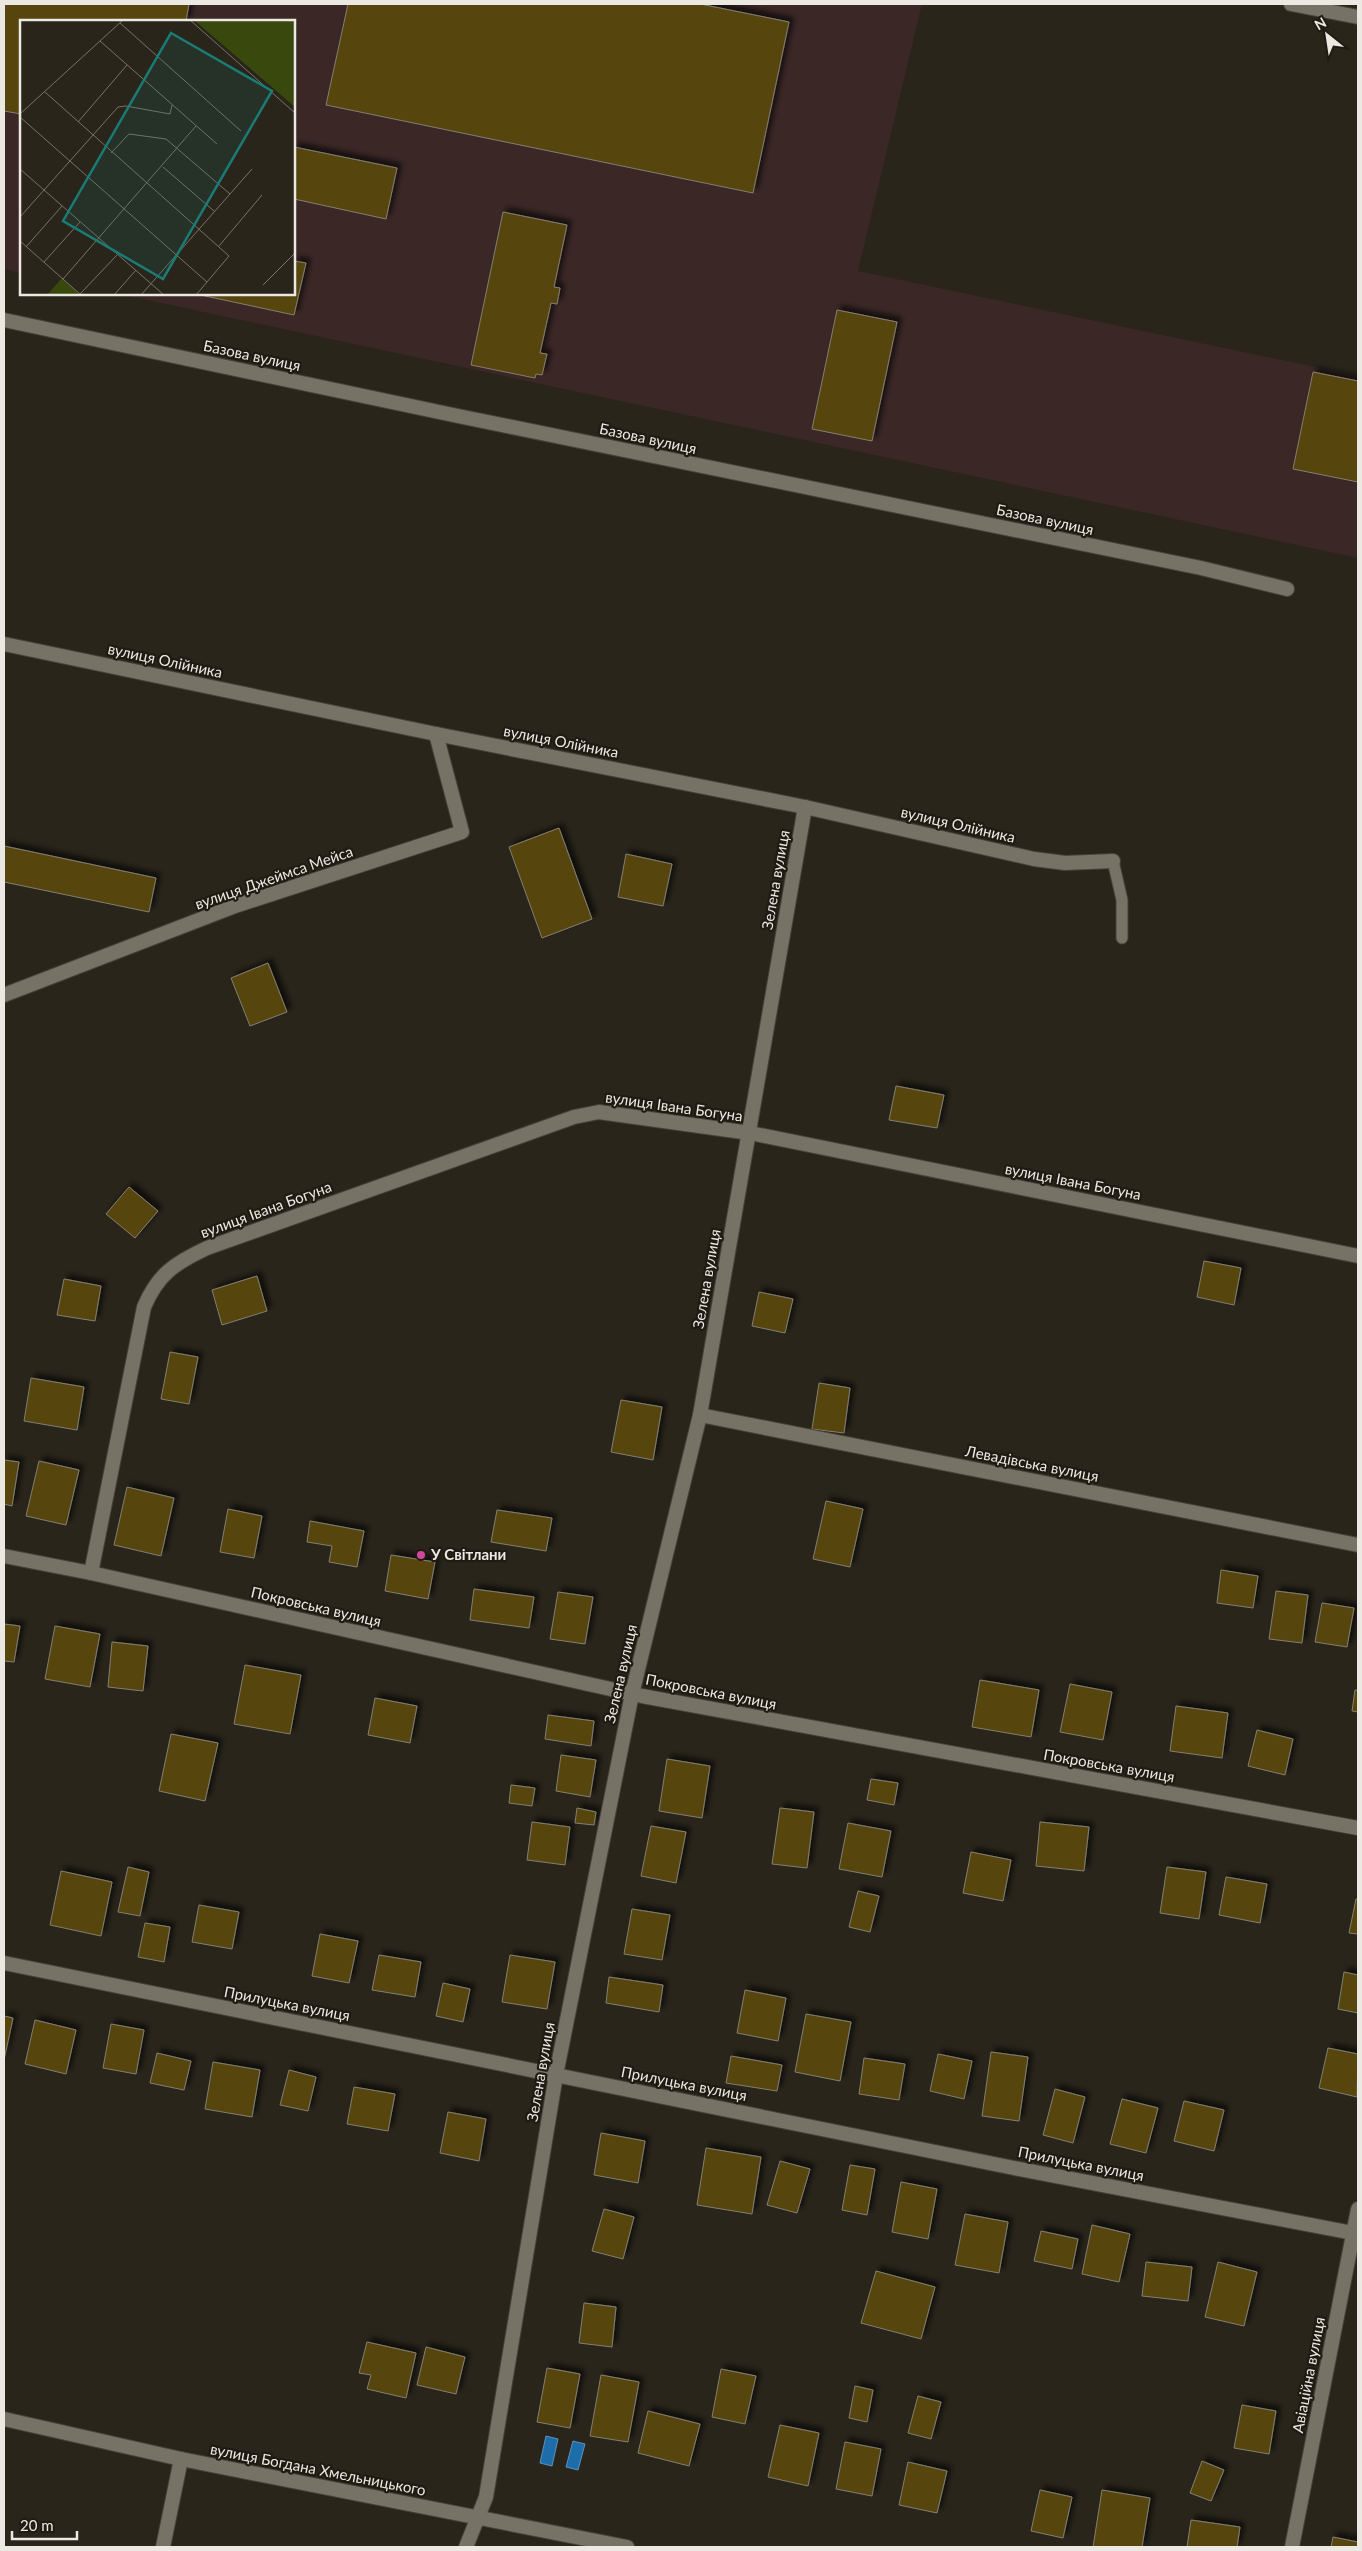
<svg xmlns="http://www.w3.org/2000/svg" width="1362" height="2551" font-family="Lato,sans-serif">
  <defs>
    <filter id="shadow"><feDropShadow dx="4.5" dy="-4.5" stdDeviation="2.5" flood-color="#0009"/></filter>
  </defs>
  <rect width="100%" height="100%" fill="#29251b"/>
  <polygon fill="#3a2726" points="4,4 922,4 858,271 1358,376 1358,558 119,294 294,294 294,21 21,21 21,273 4,269"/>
  <g fill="#1e6dab" stroke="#5c92bc">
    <polygon points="546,2436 558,2439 552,2466 540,2463"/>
    <polygon points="573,2441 585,2444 578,2470 566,2467"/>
  </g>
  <g fill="#56450d" stroke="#837f73" filter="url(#shadow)">
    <polygon points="4,4 189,4 186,21 21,21 21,114 4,111"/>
    <polygon points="348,4 700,4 789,22 753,193 326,105"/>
    <polygon points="294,147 397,168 386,219 294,199"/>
    <polygon points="503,212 567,225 554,287 560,288 557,304 551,303 540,353 547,354 542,375 536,374 535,378 471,365"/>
    <polygon points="294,261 306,263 294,315 196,294 294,294"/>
    <polygon points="837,310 897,322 872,441 812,429"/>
    <polygon points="1313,372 1358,381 1358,482 1293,469"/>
    <polygon points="559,828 592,919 542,938 509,847"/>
    <polygon points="4,846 156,878 149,912 4,882"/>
    <polygon points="626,854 672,864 663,906 618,897"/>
    <polygon points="268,963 287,1012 250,1026 231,978"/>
    <polygon points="896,1086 944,1095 937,1128 889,1120"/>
    <polygon points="129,1187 158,1211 135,1238 106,1214"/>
    <polygon points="1204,1261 1241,1268 1234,1305 1197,1297"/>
    <polygon points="257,1276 267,1311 222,1325 212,1290"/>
    <polygon points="64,1279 101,1286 95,1321 57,1315"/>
    <polygon points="759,1292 793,1299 785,1333 752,1326"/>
    <polygon points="170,1352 198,1357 189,1404 161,1399"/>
    <polygon points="31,1378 84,1387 77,1430 24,1421"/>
    <polygon points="819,1383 850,1388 844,1433 812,1429"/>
    <polygon points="621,1400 662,1407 653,1460 611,1452"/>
    <polygon points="4,1460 19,1462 12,1506 4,1504"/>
    <polygon points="39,1461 79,1470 66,1525 26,1516"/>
    <polygon points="127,1487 174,1498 161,1556 114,1545"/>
    <polygon points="826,1501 863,1509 850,1567 813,1559"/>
    <polygon points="228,1509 262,1516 254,1558 220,1552"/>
    <polygon points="497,1510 552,1518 546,1551 491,1542"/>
    <polygon points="310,1521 364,1531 357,1567 329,1562 332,1546 307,1542"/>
    <polygon points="391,1555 435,1562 428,1599 385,1591"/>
    <polygon points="1221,1570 1258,1576 1253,1608 1217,1603"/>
    <polygon points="474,1589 534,1597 529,1628 470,1620"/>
    <polygon points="1276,1591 1308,1595 1302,1643 1269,1639"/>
    <polygon points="558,1592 593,1597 585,1644 550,1639"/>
    <polygon points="1322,1603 1354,1608 1347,1647 1315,1642"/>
    <polygon points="4,1624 20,1626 14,1662 4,1661"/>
    <polygon points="55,1626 100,1634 90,1687 45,1679"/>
    <polygon points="112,1642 148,1646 143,1691 108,1687"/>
    <polygon points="245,1665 301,1675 290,1734 234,1724"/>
    <polygon points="980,1680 1039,1690 1031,1737 972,1727"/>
    <polygon points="1070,1684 1112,1692 1103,1740 1060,1732"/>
    <polygon points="1355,1690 1358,1690 1358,1712 1352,1711"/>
    <polygon points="375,1698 417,1706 410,1743 368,1735"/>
    <polygon points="1176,1706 1228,1713 1222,1758 1170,1751"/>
    <polygon points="548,1715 594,1721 591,1746 545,1739"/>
    <polygon points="1257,1730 1293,1739 1285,1775 1248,1766"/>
    <polygon points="171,1734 218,1743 205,1801 159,1791"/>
    <polygon points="561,1755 596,1760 590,1797 556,1791"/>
    <polygon points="667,1759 710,1766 702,1818 659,1811"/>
    <polygon points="871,1779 898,1783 894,1805 867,1800"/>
    <polygon points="511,1785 535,1788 532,1806 509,1803"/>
    <polygon points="577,1808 596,1812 594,1825 575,1823"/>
    <polygon points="780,1808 814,1812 807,1868 772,1864"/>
    <polygon points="532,1822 570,1827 565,1865 527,1860"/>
    <polygon points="1040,1822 1089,1827 1084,1871 1036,1866"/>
    <polygon points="848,1823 891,1831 882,1877 839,1869"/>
    <polygon points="651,1826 686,1832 676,1883 641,1876"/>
    <polygon points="971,1852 1011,1860 1003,1901 963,1893"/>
    <polygon points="128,1867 149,1872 140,1916 118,1912"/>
    <polygon points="1167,1867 1206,1872 1199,1919 1160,1913"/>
    <polygon points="61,1871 112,1882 101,1936 50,1925"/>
    <polygon points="1226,1877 1267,1884 1260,1923 1219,1915"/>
    <polygon points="858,1891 879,1896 870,1932 849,1927"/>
    <polygon points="1356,1899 1358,1899 1358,1934 1349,1933"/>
    <polygon points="199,1905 239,1912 232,1949 192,1942"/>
    <polygon points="632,1909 670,1915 662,1960 624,1954"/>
    <polygon points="145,1923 170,1927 164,1962 138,1957"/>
    <polygon points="320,1934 358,1941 349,1983 312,1976"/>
    <polygon points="379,1955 421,1962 415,1997 372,1990"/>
    <polygon points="510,1955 555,1962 547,2009 502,2002"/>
    <polygon points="1344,1972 1358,1975 1358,2013 1338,2009"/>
    <polygon points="609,1977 663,1985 659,2012 606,2003"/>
    <polygon points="443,1983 470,1989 463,2022 436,2016"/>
    <polygon points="745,1990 786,1998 778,2041 737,2033"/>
    <polygon points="806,2014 851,2022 840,2081 795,2072"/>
    <polygon points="4,2016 13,2018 4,2060"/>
    <polygon points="35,2020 76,2030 66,2074 25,2064"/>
    <polygon points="111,2024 144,2030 136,2074 103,2068"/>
    <polygon points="1328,2048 1358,2054 1357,2097 1319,2088"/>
    <polygon points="991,2052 1028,2057 1019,2121 982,2116"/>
    <polygon points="157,2053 191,2061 184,2090 150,2083"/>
    <polygon points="938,2054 972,2061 964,2099 930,2091"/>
    <polygon points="731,2056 782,2065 777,2091 726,2083"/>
    <polygon points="864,2058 905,2064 899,2100 859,2094"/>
    <polygon points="213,2062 260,2070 252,2117 205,2109"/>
    <polygon points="289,2070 316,2077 308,2111 280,2105"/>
    <polygon points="354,2087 395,2094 388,2131 347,2124"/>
    <polygon points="1055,2089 1085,2097 1073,2143 1043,2135"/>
    <polygon points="1122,2099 1158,2108 1146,2153 1110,2144"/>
    <polygon points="1184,2101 1224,2110 1214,2151 1174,2141"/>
    <polygon points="448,2112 486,2119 479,2161 440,2153"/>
    <polygon points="601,2133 645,2141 638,2183 594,2175"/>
    <polygon points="706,2148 761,2157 752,2214 697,2205"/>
    <polygon points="780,2161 810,2169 797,2213 767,2205"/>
    <polygon points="850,2165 875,2169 867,2215 842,2210"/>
    <polygon points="901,2182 937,2189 928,2239 892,2232"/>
    <polygon points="604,2209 634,2217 623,2259 592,2251"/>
    <polygon points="965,2214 1008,2222 999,2273 955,2265"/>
    <polygon points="1092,2225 1130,2234 1119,2282 1082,2274"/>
    <polygon points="1041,2231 1078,2239 1072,2269 1034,2261"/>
    <polygon points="1146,2262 1192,2267 1188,2301 1142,2296"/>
    <polygon points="1218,2262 1257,2272 1244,2326 1205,2317"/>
    <polygon points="876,2271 935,2287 921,2339 861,2323"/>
    <polygon points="584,2303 616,2307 612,2347 579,2343"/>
    <polygon points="367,2342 416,2353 406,2398 367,2389 371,2375 359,2373"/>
    <polygon points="426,2347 465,2357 456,2394 417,2385"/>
    <polygon points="547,2368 580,2374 570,2428 537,2422"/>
    <polygon points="721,2369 756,2376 745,2424 712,2417"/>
    <polygon points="601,2375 639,2382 628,2442 590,2436"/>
    <polygon points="855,2386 873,2390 867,2422 849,2418"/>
    <polygon points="918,2396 941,2402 931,2439 908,2433"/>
    <polygon points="1242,2405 1276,2411 1269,2454 1234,2448"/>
    <polygon points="648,2411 700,2424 689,2466 638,2453"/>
    <polygon points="780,2425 819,2433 808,2486 768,2477"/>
    <polygon points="845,2442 881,2449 872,2496 836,2489"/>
    <polygon points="1202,2461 1224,2470 1211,2501 1190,2493"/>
    <polygon points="908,2462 947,2471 937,2513 899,2505"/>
    <polygon points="1040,2490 1072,2497 1063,2538 1031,2531"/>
    <polygon points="1102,2490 1150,2498 1142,2547 1093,2547"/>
    <polygon points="1191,2520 1240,2527 1237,2547 1187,2547"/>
    <polygon points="1333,2537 1358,2542 1358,2547 1331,2547"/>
  </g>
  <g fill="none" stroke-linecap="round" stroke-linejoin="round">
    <defs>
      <polyline id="service" points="1113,861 1122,900 1122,938"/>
      <g id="minor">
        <polyline points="1291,4 1358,17"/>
        <polyline points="4,320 458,416 1201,568 1287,589"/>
        <polyline points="4,644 436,734 805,807 1034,859 1065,863 1113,861"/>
        <polyline points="4,995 235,906 462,832 436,734"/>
        <polyline points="700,1415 1358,1545"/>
        <polyline points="4,1556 91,1573 642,1696 1358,1828"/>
        <path d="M91,1573L144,1307C158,1274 175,1263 207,1248L574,1117L599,1112L750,1133L1358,1256"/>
        <polyline points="4,1963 1014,2168 1358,2234"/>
        <polyline points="4,2419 181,2459 627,2547"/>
        <polyline points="163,2547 181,2459"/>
        <polyline points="466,2547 486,2497 556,2075 632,1694 700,1415 805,807"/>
        <polyline points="1292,2547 1358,2209"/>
      </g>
    </defs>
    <use href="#service" stroke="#46433a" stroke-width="13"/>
    <use href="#minor" stroke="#46433a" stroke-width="16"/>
    <use href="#service" stroke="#767266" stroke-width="11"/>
    <use href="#minor" stroke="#767266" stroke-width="14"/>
  </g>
  <circle fill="#d1479c" stroke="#1f1b12" stroke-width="2" cx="421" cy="1555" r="5"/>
  <g text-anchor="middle" stroke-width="4.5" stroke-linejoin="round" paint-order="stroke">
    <g font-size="15" fill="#ece9e2" stroke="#1f1b12">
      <text transform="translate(252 356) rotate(12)" y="5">Базова вулиця</text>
      <text transform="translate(648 439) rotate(12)" y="5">Базова вулиця</text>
      <text transform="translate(1045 520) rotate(12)" y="5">Базова вулиця</text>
      <text transform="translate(165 661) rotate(12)" y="5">вулиця Олійника</text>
      <text transform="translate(561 742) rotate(11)" y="5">вулиця Олійника</text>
      <text transform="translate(958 825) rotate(13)" y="5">вулиця Олійника</text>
      <text transform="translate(274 878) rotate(-19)" y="5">вулиця Джеймса Мейса</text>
      <text transform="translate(776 880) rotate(-80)" y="5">Зелена вулиця</text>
      <text transform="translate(674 1107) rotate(8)" y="5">вулиця Івана Богуна</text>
      <text transform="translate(1073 1182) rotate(11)" y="5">вулиця Івана Богуна</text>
      <text transform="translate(266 1210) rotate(-20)" y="5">вулиця Івана Богуна</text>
      <text transform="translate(707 1279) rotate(-80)" y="5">Зелена вулиця</text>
      <text transform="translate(1032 1464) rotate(11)" y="5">Левадівська вулиця</text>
      <text transform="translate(316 1607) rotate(13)" y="5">Покровська вулиця</text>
      <text transform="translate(621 1674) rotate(-77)" y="5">Зелена вулиця</text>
      <text transform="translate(711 1692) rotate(11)" y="5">Покровська вулиця</text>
      <text transform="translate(1109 1766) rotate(10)" y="5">Покровська вулиця</text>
      <text transform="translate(287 2004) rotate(11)" y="5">Прилуцька вулиця</text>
      <text transform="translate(541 2072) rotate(-80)" y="5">Зелена вулиця</text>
      <text transform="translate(684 2084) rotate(11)" y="5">Прилуцька вулиця</text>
      <text transform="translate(1081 2164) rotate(11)" y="5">Прилуцька вулиця</text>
      <text transform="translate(1309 2375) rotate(-79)" y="5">Авіаційна вулиця</text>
      <text transform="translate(318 2470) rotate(11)" y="5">вулиця Богдана Хмельницького</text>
    </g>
    <g font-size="15" font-weight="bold" fill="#ece9e2" stroke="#1f1b12" text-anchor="start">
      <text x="431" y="1560">У Світлани</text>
    </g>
  </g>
  <g transform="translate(20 20)">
    <rect width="275" height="275" fill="#29251b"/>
    <path d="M174,0H275V87ZM42,258L59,274L58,275H27Z" fill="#39490e"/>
    <path fill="none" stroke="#77736b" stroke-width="1" d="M170,0L275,93M100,3L221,111M80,21L197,124M25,72L209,236L176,275M0,94L103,0M0,97L187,262M58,102L107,45M91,133L109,114L146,119L210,174M143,147L194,191M0,149L144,275M0,197L98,87L106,86L150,94L152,85M0,221L61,275M199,226L242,175M6,227L42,186M24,242L60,202M43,259L176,106M243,265L275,233M60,274L97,235M94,275L116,250M121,275L232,149"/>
    <path fill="#1a7c74" fill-opacity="0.15" stroke="#1a7c74" stroke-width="2.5" d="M151,13L252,71L143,259L43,201Z"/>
    <rect width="275" height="275" fill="none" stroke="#ece9e2" stroke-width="2.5"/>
  </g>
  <rect width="1362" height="2551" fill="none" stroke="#ece9e2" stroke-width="10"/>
  <g transform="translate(1327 35) rotate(330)" stroke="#1f1b12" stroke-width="4" paint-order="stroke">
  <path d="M0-4L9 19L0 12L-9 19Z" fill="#ece9e2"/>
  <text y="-8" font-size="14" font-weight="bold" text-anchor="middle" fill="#ece9e2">N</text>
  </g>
  <path d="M12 2531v8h65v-8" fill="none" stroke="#ece9e2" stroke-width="2.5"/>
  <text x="20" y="2531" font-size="15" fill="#ece9e2" stroke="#1f1b12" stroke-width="4" paint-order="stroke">20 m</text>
</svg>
